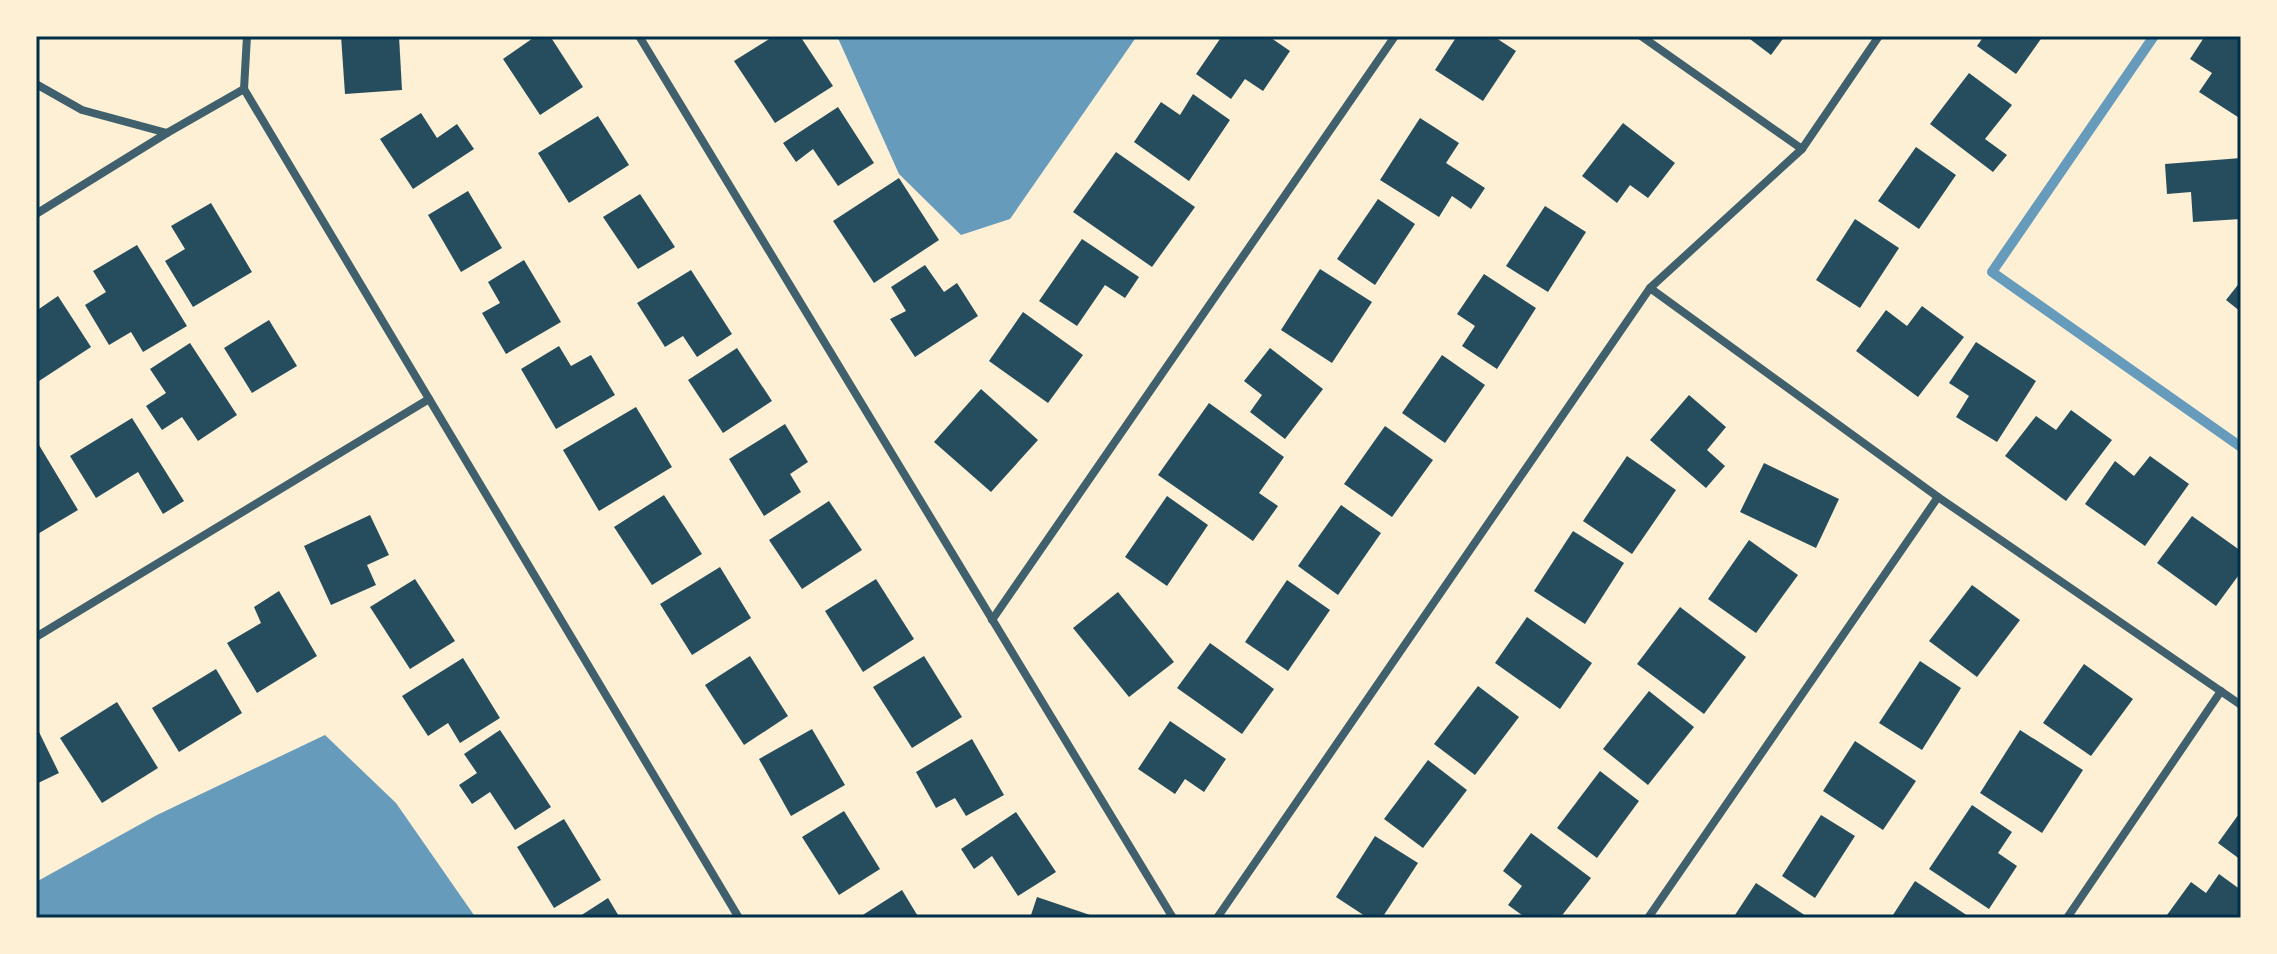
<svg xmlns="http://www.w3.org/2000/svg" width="2277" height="954" font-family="'PT Sans Narrow',sans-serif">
  <rect width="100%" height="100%" fill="#fdf0d5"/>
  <g fill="#669bbc">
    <polygon points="837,36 1137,36 1010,219 961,235 899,174"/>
    <polygon points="325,735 396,803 476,918 36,918 36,882 157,815"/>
  </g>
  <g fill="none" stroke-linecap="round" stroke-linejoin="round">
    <polyline stroke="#669bbc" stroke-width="10" points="2154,36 1992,272 2241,447"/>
  </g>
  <g fill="#264d5e">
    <polygon points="341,36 399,36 402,90 345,94"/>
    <polygon points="536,36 550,36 583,87 540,115 503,59"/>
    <polygon points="774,36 800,36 833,86 775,123 734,61"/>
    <polygon points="1222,36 1268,36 1290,51 1263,91 1245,79 1231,99 1196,74"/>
    <polygon points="1457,36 1493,36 1516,51 1483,101 1435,70"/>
    <polygon points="1746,36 1785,36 1771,55"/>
    <polygon points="1984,36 2043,36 2016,74 1977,46"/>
    <polygon points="2205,36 2241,38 2241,119 2199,92 2212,73 2190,59"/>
    <polygon points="1969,73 2012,105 1985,139 2007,155 1993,172 1930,124"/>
    <polygon points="1193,94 1230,120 1189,181 1134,142 1161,102 1180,115"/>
    <polygon points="838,107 874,163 838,186 813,149 796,162 783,143"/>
    <polygon points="421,113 437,138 457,124 474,149 413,189 380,139"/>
    <polygon points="598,116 629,165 569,203 538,153"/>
    <polygon points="1420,118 1459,143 1446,163 1485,188 1471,209 1452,196 1439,217 1380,180"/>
    <polygon points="1623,123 1675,163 1648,198 1630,185 1617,203 1582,176"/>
    <polygon points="1916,147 1956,175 1919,229 1878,201"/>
    <polygon points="1116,152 1195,207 1152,267 1073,212"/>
    <polygon points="2241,158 2241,219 2193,222 2191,192 2167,194 2165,164"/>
    <polygon points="899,178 939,240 874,283 833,221"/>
    <polygon points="468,191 502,248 461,272 428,215"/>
    <polygon points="640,194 675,247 638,269 603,217"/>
    <polygon points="1378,199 1415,224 1375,285 1337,259"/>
    <polygon points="211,203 252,272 193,307 165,261 185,249 171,226"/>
    <polygon points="1545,206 1586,232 1548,292 1506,266"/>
    <polygon points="1855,219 1899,248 1860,308 1816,280"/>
    <polygon points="1082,239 1139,277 1125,298 1105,285 1077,326 1039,301"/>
    <polygon points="137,245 187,326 143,352 131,332 109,345 85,305 106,292 93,271"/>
    <polygon points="524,260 561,322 506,354 482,313 500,303 488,282"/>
    <polygon points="925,265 944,292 957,283 978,316 915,357 890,319 906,311 891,287"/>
    <polygon points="1320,269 1372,302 1332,363 1281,330"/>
    <polygon points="691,270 732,334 697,357 683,336 665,347 637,303"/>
    <polygon points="1484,274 1536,308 1497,369 1462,346 1475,326 1457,314"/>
    <polygon points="2241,281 2241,312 2226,300"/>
    <polygon points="58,296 91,347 36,383 36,311"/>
    <polygon points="1922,306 1964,337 1918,397 1856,351 1886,310 1907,326"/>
    <polygon points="1023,312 1083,355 1048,403 989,361"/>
    <polygon points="269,320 297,366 252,393 224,348"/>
    <polygon points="1976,342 2036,381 1997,442 1956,417 1969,396 1949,383"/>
    <polygon points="190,343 237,415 198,441 182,417 162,430 146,406 166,393 150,369"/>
    <polygon points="559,346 571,366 591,355 615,395 556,429 521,369"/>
    <polygon points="737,348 772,401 723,433 688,380"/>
    <polygon points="1270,348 1323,389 1285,439 1250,412 1262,395 1244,381"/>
    <polygon points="1442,355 1485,385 1445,443 1402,413"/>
    <polygon points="981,389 1038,440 991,492 934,442"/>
    <polygon points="1689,395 1726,427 1707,450 1725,466 1706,488 1650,440"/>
    <polygon points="1209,403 1284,457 1259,493 1278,506 1253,541 1158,475"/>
    <polygon points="636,407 672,467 599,511 563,450"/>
    <polygon points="2071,410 2112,440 2066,501 2005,456 2036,416 2056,430"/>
    <polygon points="132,418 184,501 163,514 138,472 96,498 70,456"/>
    <polygon points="785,424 808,462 790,474 801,492 764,516 729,459"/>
    <polygon points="1385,426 1433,460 1392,517 1344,484"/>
    <polygon points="39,445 78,510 36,535 36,447"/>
    <polygon points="1627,456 1676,490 1632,554 1583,521"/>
    <polygon points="2150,456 2189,484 2145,546 2085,504 2115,461 2134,476"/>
    <polygon points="1764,463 1839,499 1816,548 1740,512"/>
    <polygon points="664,495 702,554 652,585 614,527"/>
    <polygon points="1167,496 1208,525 1167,586 1125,557"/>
    <polygon points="829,501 862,550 802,589 769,540"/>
    <polygon points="1341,505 1381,533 1338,595 1298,566"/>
    <polygon points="370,515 389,555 367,565 376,585 331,605 304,546"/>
    <polygon points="2192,516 2241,551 2241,572 2216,606 2157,563"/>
    <polygon points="1573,531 1624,563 1585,624 1534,591"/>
    <polygon points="1749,540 1798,575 1756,633 1708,599"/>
    <polygon points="720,567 751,618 692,655 660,604"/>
    <polygon points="415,579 455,641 410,669 370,607"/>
    <polygon points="876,579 914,639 863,672 825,611"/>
    <polygon points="1287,580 1330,610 1288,671 1245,642"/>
    <polygon points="1972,585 2020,620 1977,677 1929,641"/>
    <polygon points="279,591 317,656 257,693 227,643 261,623 254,607"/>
    <polygon points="1118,592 1174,662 1129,697 1073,628"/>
    <polygon points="1680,607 1746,657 1704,714 1637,664"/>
    <polygon points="1527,617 1592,663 1560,709 1495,663"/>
    <polygon points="1210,643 1274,689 1242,734 1177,688"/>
    <polygon points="750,656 788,716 744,745 705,685"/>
    <polygon points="924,656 962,717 912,748 873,687"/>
    <polygon points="463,658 500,718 460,743 448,723 428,736 402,696"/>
    <polygon points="1920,661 1961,688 1922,750 1879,723"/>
    <polygon points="2084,664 2133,699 2091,756 2043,723"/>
    <polygon points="216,669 242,713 179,752 152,708"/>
    <polygon points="1478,686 1519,717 1475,775 1434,744"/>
    <polygon points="1649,691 1694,727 1648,785 1603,749"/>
    <polygon points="117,702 158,768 102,803 60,738"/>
    <polygon points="1170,721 1226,759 1204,792 1185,779 1175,794 1138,769"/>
    <polygon points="812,729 845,785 791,816 759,759"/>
    <polygon points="500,730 551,807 515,830 490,792 472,804 459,785 477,773 464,754"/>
    <polygon points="2020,730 2083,770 2042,833 1980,793"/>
    <polygon points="39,732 59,773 36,784 36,733"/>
    <polygon points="972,739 1004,795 966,816 955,798 936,808 916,772"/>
    <polygon points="1855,741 1916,781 1883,830 1823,791"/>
    <polygon points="1428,760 1467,790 1423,848 1384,819"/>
    <polygon points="1600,771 1639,801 1597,858 1557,828"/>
    <polygon points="1972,805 2012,832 1998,853 2017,866 1989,909 1929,869"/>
    <polygon points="844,811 880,869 839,895 802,837"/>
    <polygon points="2241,811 2241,860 2218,843"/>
    <polygon points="1016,812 1056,872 1018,896 992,856 974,869 961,849"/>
    <polygon points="1821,815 1855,836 1815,898 1782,876"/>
    <polygon points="564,819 601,880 554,908 517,847"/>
    <polygon points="1531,833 1591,878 1560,918 1526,918 1508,905 1522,886 1503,871"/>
    <polygon points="1375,836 1418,863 1382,918 1368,918 1336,897"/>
    <polygon points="2219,874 2241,890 2241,912 2237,918 2171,918 2167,915 2191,882 2206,893"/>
    <polygon points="1915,881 1971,918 1891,918"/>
    <polygon points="1756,883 1809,918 1733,918"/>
    <polygon points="902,890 919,918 858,918"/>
    <polygon points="1037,897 1096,917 1096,918 1030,918"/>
    <polygon points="608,898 620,918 577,918"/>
  </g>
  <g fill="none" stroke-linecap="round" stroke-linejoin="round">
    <g stroke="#3f606c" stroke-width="8">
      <polyline points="247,36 244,89 739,918"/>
      <polyline points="639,36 1173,918"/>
      <polyline points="1641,36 1802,149"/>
      <polyline points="36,84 82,110 167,133 244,89"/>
      <polyline points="36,214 167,133"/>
      <polyline points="1650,288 1938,497 2241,705"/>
      <polyline points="992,620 1395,36"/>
      <polyline points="36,637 429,399"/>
      <polyline points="1217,918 1650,288 1802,149 1879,36"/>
      <polyline points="1648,918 1938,497"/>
      <polyline points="2067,918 2221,691"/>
    </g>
  </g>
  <rect width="2277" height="954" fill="none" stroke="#fdf0d5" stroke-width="76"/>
  <rect x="38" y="38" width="2201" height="878" fill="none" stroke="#003049" stroke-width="3"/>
</svg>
